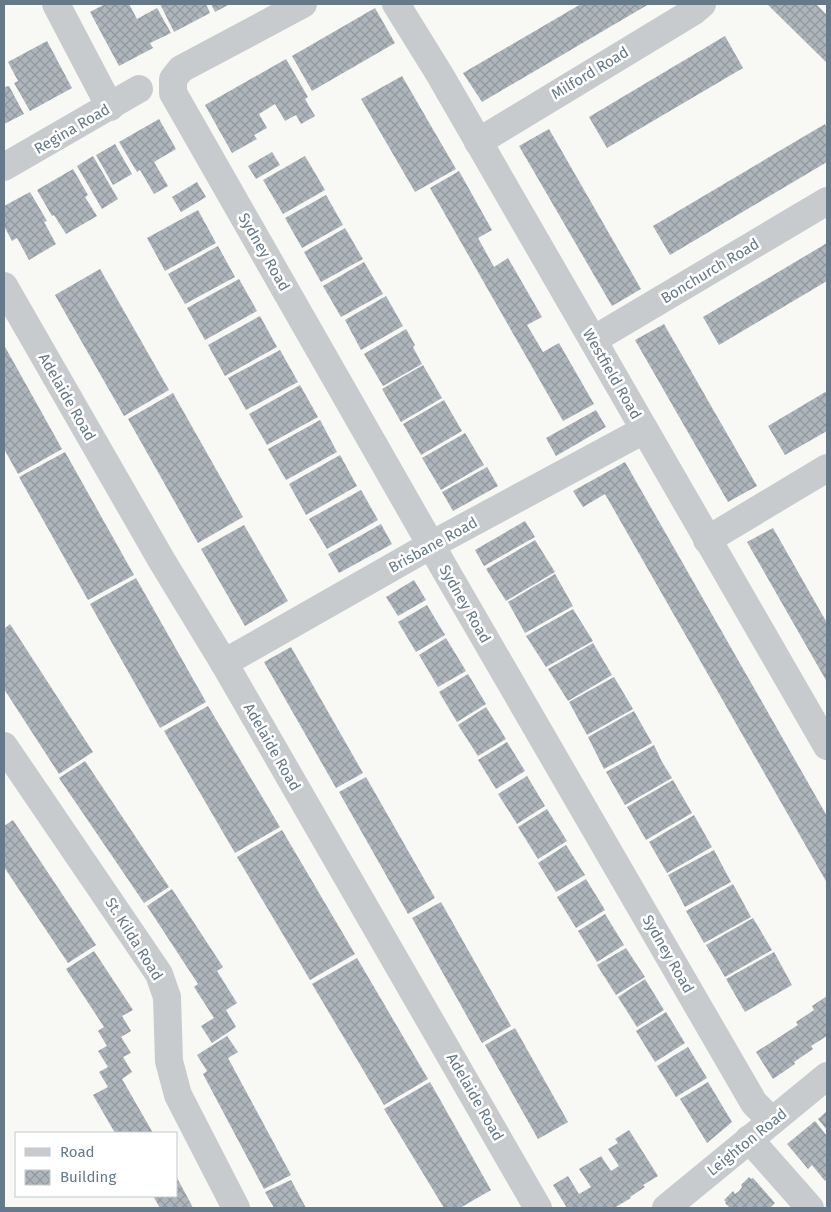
<svg xmlns="http://www.w3.org/2000/svg" width="831" height="1212" font-family="'Fira Sans',sans-serif">
  <defs>
    <pattern id="building-cross-hatch" width="8" height="8" patternUnits="userSpaceOnUse" patternTransform="scale(1.25)"><rect width="8" height="8" fill="#aeb6bc"/><path d="M0 0l8 8M0 8l8-8" fill="none" stroke="#91999f"/></pattern>
  </defs>
  <rect width="100%" height="100%" fill="#f8f8f5"/>
  <g fill="url(#building-cross-hatch)">
    <polygon points="105,4 129,4 137,19 157,8 171,33 150,43 153,48 119,66 90,12"/>
    <polygon points="160,4 206,4 210,13 174,32"/>
    <polygon points="211,4 230,4 215,12"/>
    <polygon points="581,4 649,4 482,102 463,73"/>
    <polygon points="767,4 816,4 827,15 827,63"/>
    <polygon points="375,8 395,43 312,91 292,56"/>
    <polygon points="725,36 743,68 607,148 589,117"/>
    <polygon points="47,41 72,88 30,111 14,83 18,81 8,62"/>
    <polygon points="286,59 308,97 305,99 315,116 301,124 296,115 285,121 275,104 259,114 267,128 254,135 257,139 232,153 205,105"/>
    <polygon points="402,76 456,169 415,192 361,99"/>
    <polygon points="4,84 5,87 9,86 24,114 4,124"/>
    <polygon points="159,119 176,149 154,162 168,186 154,194 140,170 137,172 119,142"/>
    <polygon points="825,124 827,129 827,162 670,255 653,226"/>
    <polygon points="549,129 641,289 612,306 519,146"/>
    <polygon points="115,144 132,174 113,185 96,155"/>
    <polygon points="272,152 280,165 256,179 248,166"/>
    <polygon points="93,156 118,199 102,209 77,166"/>
    <polygon points="305,156 325,190 283,214 263,180"/>
    <polygon points="73,169 88,195 85,197 97,216 66,234 54,215 52,216 37,190"/>
    <polygon points="459,171 492,230 478,238 494,267 508,258 542,317 527,325 543,352 559,343 594,404 563,421 430,188"/>
    <polygon points="197,182 206,197 181,212 172,197"/>
    <polygon points="30,192 47,221 44,222 56,244 29,260 17,238 12,241 4,226 4,206"/>
    <polygon points="326,195 343,225 302,248 285,218"/>
    <polygon points="198,210 216,243 165,271 147,238"/>
    <polygon points="345,228 363,259 321,282 304,252"/>
    <polygon points="827,243 827,281 719,345 703,317"/>
    <polygon points="218,246 235,277 185,304 168,274"/>
    <polygon points="364,262 383,294 341,317 323,286"/>
    <polygon points="100,269 169,390 124,416 55,295"/>
    <polygon points="239,279 257,311 205,340 187,308"/>
    <polygon points="386,296 403,326 361,350 345,320"/>
    <polygon points="260,316 277,347 225,376 208,345"/>
    <polygon points="664,324 757,486 728,502 635,340"/>
    <polygon points="406,329 415,345 413,347 422,364 383,386 364,354"/>
    <polygon points="4,345 62,449 18,474 4,449"/>
    <polygon points="280,350 298,382 246,410 228,378"/>
    <polygon points="423,365 442,398 401,422 382,389"/>
    <polygon points="300,385 318,417 267,445 249,414"/>
    <polygon points="827,391 827,431 785,455 768,426"/>
    <polygon points="173,393 243,517 198,543 128,419"/>
    <polygon points="444,400 462,431 421,455 403,424"/>
    <polygon points="596,410 606,427 556,456 546,438"/>
    <polygon points="320,420 337,452 286,480 268,449"/>
    <polygon points="465,433 484,465 441,490 422,458"/>
    <polygon points="65,452 134,575 88,600 19,477"/>
    <polygon points="340,455 357,486 306,515 289,484"/>
    <polygon points="625,462 827,816 827,883 605,494 583,507 573,491"/>
    <polygon points="487,467 498,486 453,511 442,492"/>
    <polygon points="361,490 378,520 327,549 309,519"/>
    <polygon points="525,521 535,537 484,566 475,550"/>
    <polygon points="381,524 392,544 339,573 328,554"/>
    <polygon points="244,525 288,601 245,626 201,549"/>
    <polygon points="773,528 827,623 827,682 747,542"/>
    <polygon points="535,540 555,572 506,601 486,569"/>
    <polygon points="555,574 573,606 525,633 508,602"/>
    <polygon points="136,578 206,702 160,728 90,604"/>
    <polygon points="414,580 426,600 398,616 386,597"/>
    <polygon points="427,605 445,635 416,652 398,622"/>
    <polygon points="573,609 593,641 546,667 526,636"/>
    <polygon points="10,624 93,752 59,774 4,689 4,629"/>
    <polygon points="446,638 466,671 438,687 419,655"/>
    <polygon points="593,643 612,675 568,701 548,669"/>
    <polygon points="291,647 363,773 336,788 264,662"/>
    <polygon points="468,674 486,704 457,722 439,692"/>
    <polygon points="614,677 633,709 587,735 569,702"/>
    <polygon points="208,706 280,827 235,853 164,731"/>
    <polygon points="486,707 506,739 478,756 458,725"/>
    <polygon points="634,711 652,743 604,769 588,737"/>
    <polygon points="507,742 525,771 496,789 478,760"/>
    <polygon points="654,745 662,762 672,778 625,805 606,772"/>
    <polygon points="85,761 169,887 144,903 59,778"/>
    <polygon points="527,776 545,806 517,824 498,794"/>
    <polygon points="366,777 435,898 408,914 339,792"/>
    <polygon points="673,780 692,813 646,840 627,807"/>
    <polygon points="547,809 567,841 538,859 518,827"/>
    <polygon points="694,815 712,847 667,873 649,842"/>
    <polygon points="13,820 96,945 68,963 4,867 4,826"/>
    <polygon points="282,830 355,954 310,980 237,857"/>
    <polygon points="566,845 585,875 556,892 538,863"/>
    <polygon points="714,850 731,882 685,907 668,875"/>
    <polygon points="586,879 605,910 576,928 557,897"/>
    <polygon points="733,884 751,917 704,943 686,911"/>
    <polygon points="172,889 223,967 217,971 237,1003 226,1010 236,1027 212,1043 201,1026 214,1018 194,987 198,984 147,906"/>
    <polygon points="441,902 511,1026 482,1043 412,918"/>
    <polygon points="605,914 624,945 597,962 578,931"/>
    <polygon points="753,918 772,950 725,977 706,945"/>
    <polygon points="626,948 645,977 616,995 597,965"/>
    <polygon points="94,951 133,1010 122,1016 131,1031 121,1037 131,1053 123,1057 132,1072 122,1079 153,1133 115,1133 93,1095 108,1087 99,1072 108,1067 98,1051 107,1046 98,1031 104,1027 66,969"/>
    <polygon points="774,952 792,985 745,1012 726,979"/>
    <polygon points="357,958 428,1079 384,1105 312,984"/>
    <polygon points="645,979 664,1010 637,1027 618,997"/>
    <polygon points="827,996 827,1036 811,1046 813,1049 794,1062 795,1064 773,1079 756,1052 798,1025 796,1022 814,1010 812,1006"/>
    <polygon points="666,1012 685,1043 655,1062 636,1031"/>
    <polygon points="515,1028 568,1122 538,1139 485,1045"/>
    <polygon points="227,1036 238,1052 228,1058 291,1175 264,1189 203,1074 207,1071 197,1055"/>
    <polygon points="688,1047 707,1078 676,1097 657,1066"/>
    <polygon points="430,1082 491,1190 460,1208 444,1208 384,1109"/>
    <polygon points="708,1082 732,1122 707,1143 680,1099"/>
    <polygon points="827,1111 827,1130 818,1119"/>
    <polygon points="815,1121 827,1136 827,1179 825,1181 812,1165 808,1169 787,1144"/>
    <polygon points="629,1130 658,1176 643,1185 645,1187 630,1197 631,1198 614,1208 567,1208 553,1185 568,1176 579,1194 591,1187 579,1169 601,1156 611,1171 619,1166 608,1149 618,1143 615,1139"/>
    <polygon points="176,1176 190,1202 193,1208 160,1208 153,1196 176,1196"/>
    <polygon points="749,1177 751,1179 753,1178 775,1203 771,1207 772,1208 730,1208 725,1203 726,1202 724,1200 733,1191 735,1194 739,1191 742,1187 741,1185"/>
    <polygon points="291,1180 306,1208 274,1208 265,1192"/>
  </g>
  <g fill="none" stroke-linecap="round" stroke-linejoin="round">
    <g stroke="#c7cbce" stroke-width="28">
      <polyline points="56,4 110,107"/>
      <polyline points="303,4 181,69 173,79 173,93 443,566 754,1103 772,1121"/>
      <polyline points="396,4 440,75 827,746"/>
      <polyline points="478,142 694,11 702,4"/>
      <polyline points="4,167 139,89"/>
      <polyline points="4,286 162,561 224,663 538,1208"/>
      <polyline points="593,340 827,201"/>
      <polyline points="707,540 827,468"/>
      <polyline points="224,663 431,545 644,430"/>
      <polyline points="4,746 159,974 167,997 169,1061 178,1095 236,1208"/>
      <polyline points="749,1139 810,1208"/>
      <polyline points="666,1208 827,1076"/>
    </g>
  </g>
  <g text-anchor="middle" stroke-width="5" stroke-linejoin="round" paint-order="stroke">
    <g font-size="15" fill="#657988" stroke="#fff">
      <text transform="translate(590 73) rotate(-31)" y="5">Milford Road</text>
      <text transform="translate(72 129) rotate(-30)" y="5">Regina Road</text>
      <text transform="translate(264 252) rotate(60)" y="5">Sydney Road</text>
      <text transform="translate(710 271) rotate(-31)" y="5">Bonchurch Road</text>
      <text transform="translate(612 374) rotate(60)" y="5">Westfield Road</text>
      <text transform="translate(67 397) rotate(60)" y="5">Adelaide Road</text>
      <text transform="translate(433 545) rotate(-29)" y="5">Brisbane Road</text>
      <text transform="translate(465 604) rotate(60)" y="5">Sydney Road</text>
      <text transform="translate(272 747) rotate(60)" y="5">Adelaide Road</text>
      <text transform="translate(134 939) rotate(58)" y="5">St. Kilda Road</text>
      <text transform="translate(668 954) rotate(60)" y="5">Sydney Road</text>
      <text transform="translate(475 1097) rotate(60)" y="5">Adelaide Road</text>
      <text transform="translate(747 1142) rotate(-39)" y="5">Leighton Road</text>
    </g>
  </g>
  <rect width="831" height="1212" fill="none" stroke="#657988" stroke-width="10"/>
  <rect x="15" y="1132" width="162" height="65" fill="#ffffff" stroke="#c1c9cf"/>
  <rect x="25" y="1148" width="25" height="8" fill="#c7cbce" stroke="#c1c9cf"/>
  <text x="60" y="1157" font-size="15" fill="#657988">Road</text>
  <rect x="25" y="1170" width="25" height="15" fill="url(#building-cross-hatch)" stroke="#c1c9cf"/>
  <text x="60" y="1182" font-size="15" fill="#657988">Building</text>
</svg>
